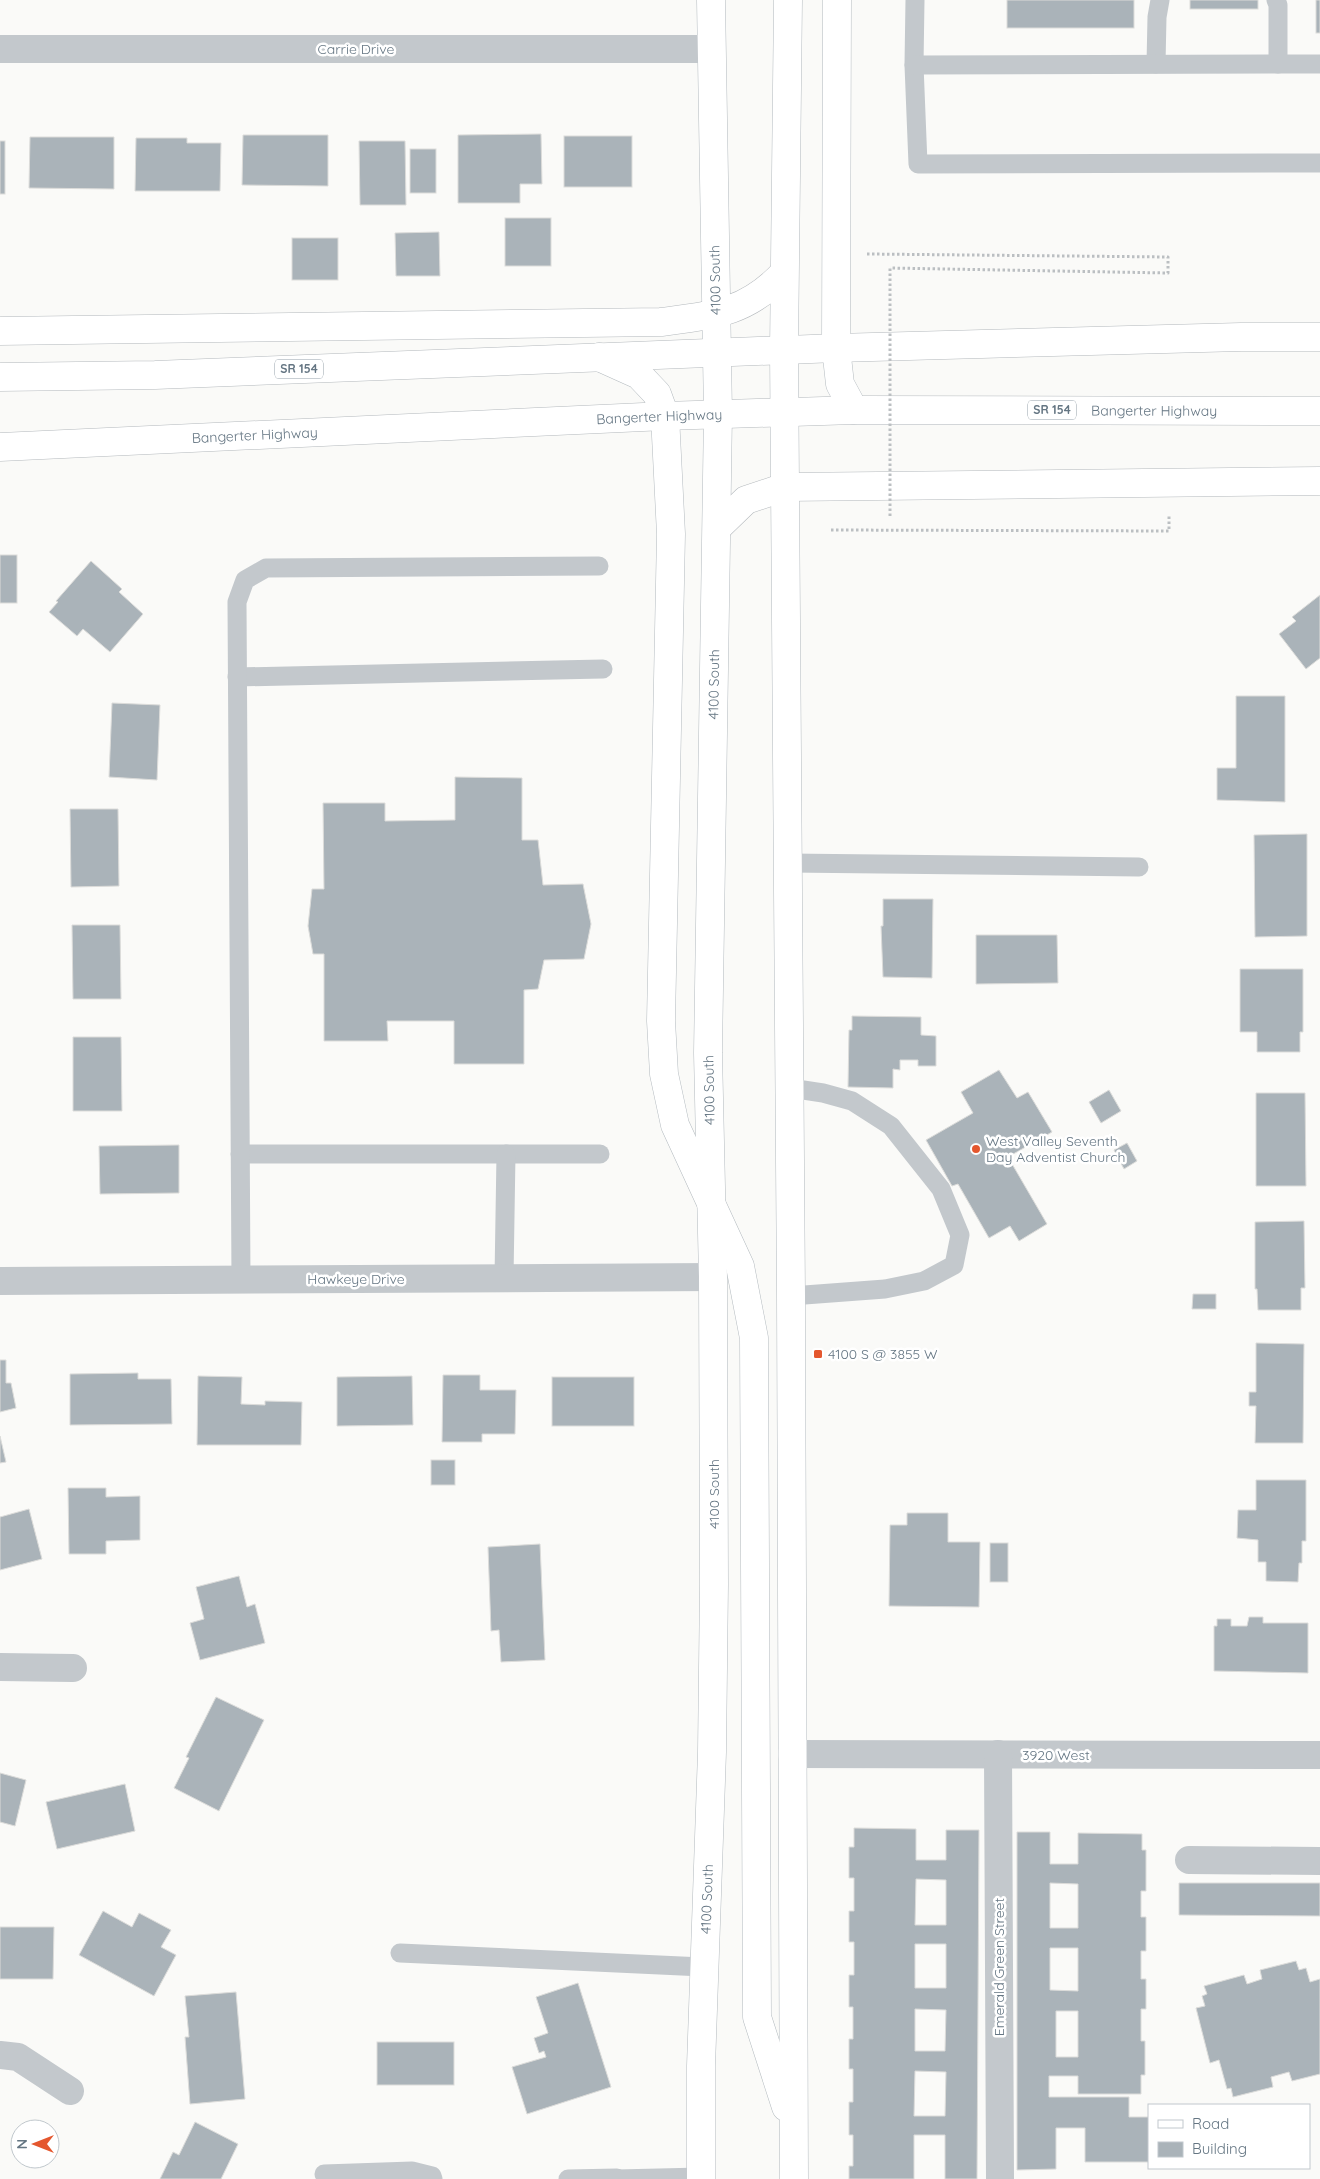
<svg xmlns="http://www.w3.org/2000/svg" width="1320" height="2179" font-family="Quicksand,sans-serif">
  <rect width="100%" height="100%" fill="#fafaf8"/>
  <g fill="#aab3b9" stroke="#dcdcda" fill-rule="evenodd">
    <rect x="1007" y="0" width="127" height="28"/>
    <rect x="1190" y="0" width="68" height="9"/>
    <rect x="1316" y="0" width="4" height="33"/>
    <polygon points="541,134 542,184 520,184 520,203 458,203 458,135"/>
    <polygon points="243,135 328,135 328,186 242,185"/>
    <rect x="564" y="136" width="68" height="51"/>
    <polygon points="30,137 114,137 114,189 29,188"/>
    <polygon points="136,138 187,138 187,143 221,143 220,191 135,191"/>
    <rect x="0" y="141" width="5" height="53"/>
    <polygon points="359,141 405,141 406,205 360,205"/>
    <rect x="410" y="149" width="26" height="44"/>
    <rect x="505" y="218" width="46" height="48"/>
    <polygon points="439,232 440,276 396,276 395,233"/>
    <rect x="292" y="238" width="46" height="42"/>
    <rect x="0" y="555" width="17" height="48"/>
    <polygon points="91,561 122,589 119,592 143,614 110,652 83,629 77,636 49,612 58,602 56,601"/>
    <polygon points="1320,595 1320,658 1306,669 1279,634 1296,621 1292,617"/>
    <polygon points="1236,696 1285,696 1285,802 1217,800 1217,768 1236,768"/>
    <polygon points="112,703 160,705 157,780 109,777"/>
    <polygon points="455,777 522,778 522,840 538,840 543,885 583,884 591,924 584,959 544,960 538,989 524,990 524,1064 454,1064 454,1021 387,1021 388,1041 324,1041 324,954 313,954 308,926 312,889 324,889 323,803 385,803 385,821 455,820"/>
    <polygon points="70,809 118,809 119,886 71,887"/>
    <polygon points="1307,834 1307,936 1255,937 1254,835"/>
    <polygon points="883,899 933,899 932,978 883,977 881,926 883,926"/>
    <polygon points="72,925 120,925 121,999 73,999"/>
    <polygon points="976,935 1057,935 1058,983 976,984"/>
    <polygon points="1240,969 1303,969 1303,1032 1300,1032 1300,1052 1257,1052 1257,1032 1240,1032"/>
    <polygon points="852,1016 921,1017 921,1035 936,1036 936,1066 918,1066 918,1060 900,1060 900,1070 893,1069 893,1088 848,1087 849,1030 852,1030"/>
    <polygon points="73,1037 121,1037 122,1111 73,1111"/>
    <polygon points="999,1070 1017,1098 1028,1092 1052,1132 1008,1157 1047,1224 1019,1241 1010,1226 989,1238 958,1184 952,1186 926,1140 973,1113 961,1092"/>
    <polygon points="1109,1090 1121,1111 1101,1123 1089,1102"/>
    <polygon points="1256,1093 1305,1093 1306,1186 1256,1186"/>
    <polygon points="1127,1143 1137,1161 1124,1169 1114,1150"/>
    <polygon points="179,1145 179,1193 100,1194 99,1146"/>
    <polygon points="1304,1221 1305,1288 1301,1288 1301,1310 1258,1310 1257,1289 1255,1289 1255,1222"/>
    <polygon points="1193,1294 1216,1294 1216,1309 1192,1309"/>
    <polygon points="1256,1343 1304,1344 1303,1443 1255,1443 1256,1406 1249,1406 1249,1392 1256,1392"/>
    <polygon points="0,1360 6,1360 6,1383 11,1383 16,1408 0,1412"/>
    <polygon points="138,1373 138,1379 171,1379 172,1424 70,1425 70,1374"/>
    <polygon points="443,1375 480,1375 480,1390 516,1390 515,1434 482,1434 482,1442 442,1442"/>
    <polygon points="198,1376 242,1377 241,1404 265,1405 265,1401 302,1402 301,1445 197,1445"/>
    <polygon points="412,1376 413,1425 337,1426 337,1377"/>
    <rect x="552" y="1377" width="82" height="49"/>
    <polygon points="0,1436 6,1462 0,1463"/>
    <rect x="431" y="1460" width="24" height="25"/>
    <polygon points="1256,1480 1306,1480 1306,1541 1302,1541 1302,1563 1299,1563 1298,1582 1266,1581 1266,1562 1258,1562 1258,1540 1237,1538 1238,1510 1256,1510"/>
    <polygon points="68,1488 106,1488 106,1497 140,1496 140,1540 106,1541 106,1554 69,1554"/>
    <polygon points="29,1509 42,1559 0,1570 0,1517"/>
    <polygon points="907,1513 948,1513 948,1542 980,1542 979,1607 889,1606 890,1525 907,1525"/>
    <rect x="990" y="1543" width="18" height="39"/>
    <polygon points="540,1544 545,1660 501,1662 499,1630 491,1631 488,1547"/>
    <polygon points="239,1576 247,1607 255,1604 265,1643 200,1660 190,1623 204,1619 196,1587"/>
    <polygon points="1249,1617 1263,1617 1263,1623 1308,1623 1308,1673 1214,1671 1214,1626 1217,1626 1217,1619 1231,1619 1231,1626 1247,1626"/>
    <polygon points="216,1697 264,1720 219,1811 174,1788 189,1758 186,1757"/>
    <polygon points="0,1773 26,1780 15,1826 0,1822"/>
    <polygon points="125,1784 135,1831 57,1849 46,1802"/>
    <path d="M854,1828L916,1829V1860H946V1830H979L977,2179H945V2135H914V2179H849V2166H853V2135H849V2102H853V2069H849V2039H853V2007H849V1975H854V1942H849V1911H854V1878H849V1847H854ZM916,1879L946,1880V1925H915ZM915,1944H946V1988H915ZM915,2009L946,2010L945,2051H915ZM915,2071L946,2072L945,2116H914Z"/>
    <path d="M1017,1832H1050V1864H1078V1833L1142,1834V1850H1146V1891H1141V1917H1146V1951H1141V1979H1146V2009H1141V2041H1145V2075H1141V2094H1078V2076H1049V2097H1129V2117H1149V2162H1085V2128H1056V2169L1017,2170ZM1050,1883L1078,1884V1928H1050ZM1050,1948H1078V1991L1050,1990ZM1056,2011H1078V2057H1056Z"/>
    <polygon points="1179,1883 1320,1883 1320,1916 1179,1915"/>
    <polygon points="103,1911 132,1927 139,1913 171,1930 161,1947 176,1955 154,1996 79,1955"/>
    <polygon points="0,1927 54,1927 53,1979 0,1979"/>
    <polygon points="1296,1961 1299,1970 1306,1968 1310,1982 1320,1979 1320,2074 1292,2081 1289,2072 1271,2077 1273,2087 1233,2097 1231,2088 1227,2089 1219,2060 1210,2063 1196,2008 1205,2006 1202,1996 1207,1994 1204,1986 1244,1975 1247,1984 1262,1979 1260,1970"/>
    <polygon points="578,1983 611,2087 527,2114 512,2067 546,2057 544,2051 539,2053 534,2038 548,2033 536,1997"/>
    <polygon points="236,1992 245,2099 190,2104 185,2037 189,2037 185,1996"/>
    <rect x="377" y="2042" width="77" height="43"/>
    <polygon points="195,2122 238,2144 221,2179 160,2179 173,2152 179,2155"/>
  </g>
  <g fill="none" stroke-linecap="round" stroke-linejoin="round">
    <defs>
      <g id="secondary">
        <polyline points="788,0 784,350 791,1296 794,2179"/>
        <polyline points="837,0 836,348 840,384 854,410"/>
        <polyline points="599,357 639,375 657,394 665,416 671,534 661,1021 664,1074 675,1125 740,1266 754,1338 757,2017 786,2107"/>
        <path id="s1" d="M701,2179V2066L712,1752L714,1584L713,1277L708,1053L718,414L711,0"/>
      </g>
      <g id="highway">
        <path d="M0,331L661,322C714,315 746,313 784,273"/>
        <polyline points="0,377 155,375 836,348 1241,337 1320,337"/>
        <path id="s2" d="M0,447L665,416L854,410L1320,411"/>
        <polyline points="717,528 746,500 785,487 1320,481"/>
      </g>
    </defs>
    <use href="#secondary" stroke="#b3babf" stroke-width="29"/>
    <use href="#highway" stroke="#b4b9bd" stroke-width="29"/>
    <g stroke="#bbbfc2" stroke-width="3" stroke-dasharray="2.5 2.5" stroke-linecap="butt">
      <polyline points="867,254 1168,257 1168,273 890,268"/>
      <polyline points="831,530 1169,531 1169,515"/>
    </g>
    <g stroke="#c3c8cc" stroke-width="19">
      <polyline points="915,0 914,65 918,164 1320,163"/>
      <polyline points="1276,0 1278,5 1278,64"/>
      <polyline points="1156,64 1157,17 1160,0"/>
      <polyline points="914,65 1320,64"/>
      <polyline points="237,677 603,669"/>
      <polyline points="788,863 1139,867"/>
      <polyline points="790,1088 823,1093 852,1101 891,1126 941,1189 960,1235 954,1265 924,1281 885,1289 791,1296"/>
      <polyline points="240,1154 600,1154"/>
      <polyline points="504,1278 506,1154"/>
      <polyline points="241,1279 237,602 245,580 266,568 599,566"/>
      <polyline points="400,1953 703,1967"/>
      <polyline points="324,2174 412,2171 432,2176 433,2179"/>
      <polyline points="568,2179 617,2178"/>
      <polyline points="617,2179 701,2177"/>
    </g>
    <g stroke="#c3c8cc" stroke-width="28">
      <polyline points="0,49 711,49"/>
      <polyline points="0,1281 713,1277"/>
      <polyline points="0,1667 73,1668"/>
      <polyline points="792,1754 1320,1755"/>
      <polyline points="998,1754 1000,2179"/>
      <polyline points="1189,1860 1320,1861"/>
      <polyline points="0,2055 18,2057 70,2091"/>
    </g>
    <use href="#secondary" stroke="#fff" stroke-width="28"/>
    <use href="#highway" stroke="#fff" stroke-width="28"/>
    <polyline stroke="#bbbfc2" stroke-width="3" stroke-dasharray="2.5 2.5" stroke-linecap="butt" points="890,516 890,268"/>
  </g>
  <g fill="#e4572e" stroke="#fff" stroke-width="2">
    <circle cx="976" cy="1149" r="5"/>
    <rect x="813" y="1349" width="10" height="10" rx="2.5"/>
  </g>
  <g text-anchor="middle" stroke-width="5" stroke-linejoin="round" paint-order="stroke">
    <g fill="#fff" stroke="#939fa8" stroke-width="1">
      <rect x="275" y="359.5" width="48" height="19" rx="4"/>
      <rect x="1028" y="400.5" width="48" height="19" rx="4"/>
    </g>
    <g font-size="12" font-weight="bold" fill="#657683">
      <text x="299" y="373">SR 154</text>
      <text x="1052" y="414">SR 154</text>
    </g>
    <g font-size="14" fill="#657683" stroke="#fff">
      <text x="356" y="54">Carrie Drive</text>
      <text transform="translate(715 280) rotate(-91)" y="5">4100 South</text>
      <text dy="5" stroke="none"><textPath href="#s2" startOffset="1155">Bangerter Highway</textPath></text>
      <text dy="5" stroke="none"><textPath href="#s2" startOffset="660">Bangerter Highway</textPath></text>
      <text dy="5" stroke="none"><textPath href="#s2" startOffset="255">Bangerter Highway</textPath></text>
      <text dy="5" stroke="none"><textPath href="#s1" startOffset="1495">4100 South</textPath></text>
      <text transform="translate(709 1090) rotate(-91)" y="5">4100 South</text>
      <text x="356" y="1284">Hawkeye Drive</text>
      <text transform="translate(714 1494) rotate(-90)" y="5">4100 South</text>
      <text x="1056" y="1760">3920 West</text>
      <text dy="5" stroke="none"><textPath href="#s1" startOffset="280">4100 South</textPath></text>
      <text transform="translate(999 1967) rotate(-90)" y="5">Emerald Green Street</text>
    </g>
    <g font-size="14" fill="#657683" stroke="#fff" text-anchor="start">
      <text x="986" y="1146">West Valley Seventh<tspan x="986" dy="16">Day Adventist Church</tspan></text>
      <text x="828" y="1359">4100 S @ 3855 W</text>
    </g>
  </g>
  <rect x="1148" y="2104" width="162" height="65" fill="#ffffff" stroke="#c1c8cd"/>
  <rect x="1158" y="2120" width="25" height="8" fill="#ffffff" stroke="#c1c8cd"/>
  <text x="1192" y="2129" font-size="15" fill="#657683">Road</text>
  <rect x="1158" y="2142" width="25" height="15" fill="#aab3b9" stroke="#c1c8cd"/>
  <text x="1192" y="2154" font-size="15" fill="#657683">Building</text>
  <g transform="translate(35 2144) rotate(270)"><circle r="24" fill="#ffffff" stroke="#c1c8cd"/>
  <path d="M0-4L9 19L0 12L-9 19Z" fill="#e4572e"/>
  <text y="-8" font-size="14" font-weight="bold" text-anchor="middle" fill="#657683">N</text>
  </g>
</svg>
